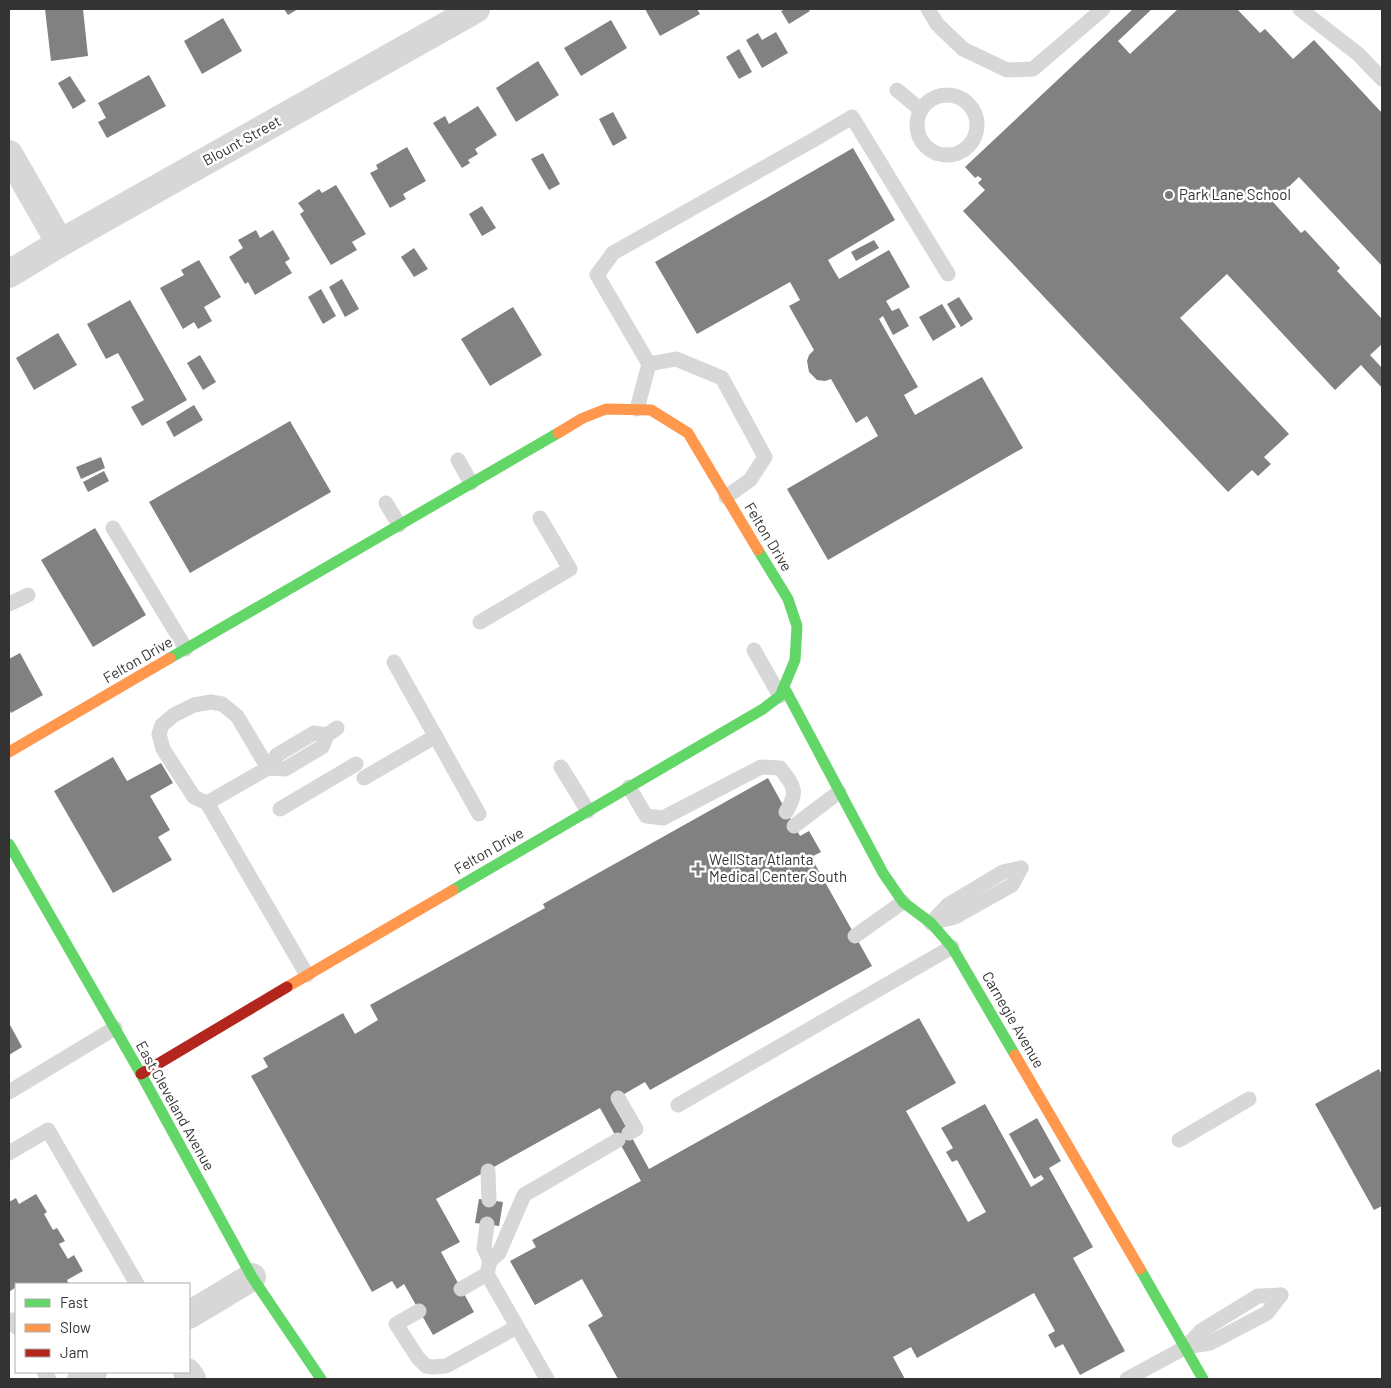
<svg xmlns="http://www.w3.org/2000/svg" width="1391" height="1388" font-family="Barlow,sans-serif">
  <rect width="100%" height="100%" fill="#fff"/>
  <g fill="#818181">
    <polygon points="45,9 83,9 88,56 51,61"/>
    <polygon points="284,9 298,9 288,15"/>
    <polygon points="645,9 697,9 700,14 660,36"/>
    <polygon points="786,9 808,9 810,11 789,24 781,11"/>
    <polygon points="1133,9 1152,9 1118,41 1130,54 1178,9 1237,9 1260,33 1265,29 1293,59 1314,40 1382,113 1382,266 1299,177 1273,202 1301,233 1305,230 1340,268 1337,271 1382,319 1382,344 1370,355 1382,368 1382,388 1361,365 1335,390 1227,274 1180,318 1289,434 1264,457 1271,464 1258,476 1252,470 1228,492 963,211 985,190 978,183 982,179 978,176 975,178 965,167"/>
    <polygon points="223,18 242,51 202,74 184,41"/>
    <polygon points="611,20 627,48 581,76 564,48"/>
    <polygon points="776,32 788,53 762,68 746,40 758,33 762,40"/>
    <polygon points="739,49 752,72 739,79 726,57"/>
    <polygon points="538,61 559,95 516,122 496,88"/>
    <polygon points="149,75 166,106 107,138 98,122 106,118 98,103"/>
    <polygon points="70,76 86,101 73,109 58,83"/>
    <polygon points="478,106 497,135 475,149 478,154 468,160 470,163 462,168 433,123 445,116 449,124"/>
    <polygon points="613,112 627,138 613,146 599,119"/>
    <polygon points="407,147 426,181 403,194 406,199 390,208 370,173 378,169 376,165"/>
    <polygon points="853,148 895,220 828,260 839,279 889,250 910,287 886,301 892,311 899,308 909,326 893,335 883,316 879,319 918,387 904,395 915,415 982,377 1023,448 828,560 787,489 878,436 867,416 856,423 831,379 825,381 817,380 809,372 807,361 809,355 814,350 789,306 800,300 790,282 697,334 655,262"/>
    <polygon points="543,153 560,184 549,190 531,159"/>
    <polygon points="336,185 366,234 352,242 357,250 331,265 300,214 304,211 298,203 319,189 322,193"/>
    <polygon points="482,206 496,228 482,236 469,214"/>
    <polygon points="256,230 260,238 273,230 290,259 285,262 292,273 255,295 248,282 245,284 229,257 243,248 238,240"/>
    <polygon points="874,240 879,248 856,261 851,252"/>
    <polygon points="414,248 428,269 414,277 401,257"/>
    <polygon points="199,260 221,297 204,307 212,321 198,329 194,322 183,329 160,288 184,275 181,270"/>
    <polygon points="342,279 359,309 345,317 329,287"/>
    <polygon points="321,289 336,316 323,324 308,297"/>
    <polygon points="959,297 973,319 961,327 947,304"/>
    <polygon points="130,300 187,400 142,426 131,407 144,400 118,353 106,359 87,324"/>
    <polygon points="942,304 956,327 933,341 919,317"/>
    <polygon points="513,307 542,355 490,386 461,339"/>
    <polygon points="58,333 77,365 34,390 16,358"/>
    <polygon points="200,355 216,382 203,390 187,363"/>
    <polygon points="194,405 203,420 174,437 166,422"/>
    <polygon points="290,421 331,492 190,573 149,502"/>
    <polygon points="101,457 105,468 81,479 76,467"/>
    <polygon points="104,471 109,481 88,492 83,482"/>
    <polygon points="95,528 146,615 93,647 41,560"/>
    <polygon points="20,653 43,695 11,713 9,708 9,659"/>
    <polygon points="113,757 127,781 161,763 173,783 150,796 170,830 158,837 172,860 113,893 54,791"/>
    <polygon points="768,778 800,836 809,831 821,852 811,857 872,966 650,1090 645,1082 612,1101 649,1169 919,1018 956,1083 906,1111 968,1222 986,1212 957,1160 952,1162 946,1152 953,1148 941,1128 985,1104 1031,1187 1044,1179 1041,1175 1034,1179 1009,1134 1037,1118 1061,1161 1049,1168 1093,1247 1073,1258 1125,1351 1080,1375 1063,1344 1055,1348 1048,1335 1055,1331 1034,1293 917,1358 911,1347 893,1357 905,1379 618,1379 588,1325 603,1316 582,1279 535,1305 510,1261 536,1247 532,1240 641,1181 600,1108 436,1199 460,1242 441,1252 474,1312 433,1335 404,1284 397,1289 392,1281 372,1292 251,1076 268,1067 263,1058 343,1013 355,1034 378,1020 370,1005 545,908 543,904"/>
    <polygon points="9,1023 22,1047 9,1055"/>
    <polygon points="1379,1069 1382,1075 1382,1206 1374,1210 1315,1104"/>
    <polygon points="36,1194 47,1212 44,1214 53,1230 57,1228 65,1241 59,1244 68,1259 74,1255 83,1271 67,1280 69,1284 16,1284 16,1287 9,1292 9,1202 16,1198 19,1204"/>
    <polygon points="479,1199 503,1202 499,1226 475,1223"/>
  </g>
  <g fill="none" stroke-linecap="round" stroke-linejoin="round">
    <g stroke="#d7d7d7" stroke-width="15">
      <polyline points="928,9 937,24 963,49 1007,70 1033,69 1103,9"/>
      <polyline points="1300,9 1358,54 1382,79"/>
      <polyline points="897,90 921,110"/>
      <circle cx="947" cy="125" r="30"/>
      <polyline points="637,409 649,364"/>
      <polyline points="458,460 471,483"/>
      <polyline points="726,497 750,480 765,457 722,378 676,359 649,364 597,275 613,253 815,139 852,117 948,274"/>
      <polyline points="386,503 399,525"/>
      <polyline points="113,528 186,649"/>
      <polyline points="9,604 28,595"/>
      <polyline points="480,622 570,569 540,518"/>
      <polyline points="754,650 780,696"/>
      <polyline points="394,662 479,814"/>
      <polyline points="561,767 588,811"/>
      <polyline points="268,768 285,769 322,747 327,735 337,728"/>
      <polyline points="364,778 436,736"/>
      <path d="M629,787L646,816L663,818L761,767L780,768C794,786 799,791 786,812"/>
      <polyline points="207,803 194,797 163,749 159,734 162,725 174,715 194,705 211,702 222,704 237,716 268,768"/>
      <polyline points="280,809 356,764"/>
      <polyline points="794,826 839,792"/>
      <polyline points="932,922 948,905 1003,872 1021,868"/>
      <polyline points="931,923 955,917 1012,885 1021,868"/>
      <polyline points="855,936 903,902"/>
      <polyline points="307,975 207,803 268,768 277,755 314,733 327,735"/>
      <polyline points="9,1092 115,1028"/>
      <polyline points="618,1098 636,1129 629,1133"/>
      <polyline points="678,1105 952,947"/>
      <polyline points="1179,1140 1249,1099"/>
      <polyline points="9,1153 48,1130 137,1284"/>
      <polyline points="488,1171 489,1200"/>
      <polyline points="487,1224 484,1248 490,1261"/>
      <polyline points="461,1289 487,1274"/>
      <polyline points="419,1311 396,1324 418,1358 426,1366 432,1367 446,1366 517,1327"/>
      <polyline points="9,1320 12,1320 16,1327"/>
      <polyline points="1186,1347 1210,1343 1267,1313 1281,1295"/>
      <polyline points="44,1372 49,1379"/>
      <polyline points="547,1379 487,1274 490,1261 499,1253 524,1195 618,1140"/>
      <polyline points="1127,1379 1186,1347 1201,1331 1258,1296 1281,1295"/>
    </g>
    <g stroke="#d7d7d7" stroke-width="28">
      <polyline points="9,154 60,243"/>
      <polyline points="9,274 60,243 476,9"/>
      <polyline points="189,1315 252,1277"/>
      <polyline points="187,1372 192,1379"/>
      <polyline points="81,1379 93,1372"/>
    </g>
    <g stroke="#63d668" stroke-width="11">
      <polyline points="170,658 558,433"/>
      <polyline points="784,687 883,873 903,902 931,923 952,947 1015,1055"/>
      <polyline points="9,844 141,1074 252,1277 321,1379"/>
      <polyline points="453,890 763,709 780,696 795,660 797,626 788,599 758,550"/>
      <polyline points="1140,1269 1203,1379"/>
    </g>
    <g stroke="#ff974d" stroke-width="11">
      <polyline points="558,433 583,418 606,409 651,410 688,433 758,550"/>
      <polyline points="9,752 170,658"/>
      <polyline points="287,987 453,890"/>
      <polyline points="1015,1055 1140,1269"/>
    </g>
    <polyline stroke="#b3261e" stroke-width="11" points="141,1074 287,987"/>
  </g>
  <g fill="#7a7a7a" stroke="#fff" stroke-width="2">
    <circle cx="1169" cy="195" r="5"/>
    <path d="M695.5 861.5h5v5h5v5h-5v5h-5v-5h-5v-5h5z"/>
  </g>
  <g text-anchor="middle" stroke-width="5" stroke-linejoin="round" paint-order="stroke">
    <g font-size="15" fill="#333" stroke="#fff">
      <text transform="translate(242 141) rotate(-29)" y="5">Blount Street</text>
      <text transform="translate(768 537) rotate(59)" y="5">Felton Drive</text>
      <text transform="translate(138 660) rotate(-30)" y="5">Felton Drive</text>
      <text transform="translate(489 851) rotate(-30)" y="5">Felton Drive</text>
      <text transform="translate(1013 1020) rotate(60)" y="5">Carnegie Avenue</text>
      <text transform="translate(175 1106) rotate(61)" y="5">East Cleveland Avenue</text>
    </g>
    <g font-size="15" fill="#333" stroke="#fff" text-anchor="start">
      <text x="1179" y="200">Park Lane School</text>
      <text x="709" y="865">WellStar Atlanta<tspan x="709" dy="17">Medical Center South</tspan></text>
    </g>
  </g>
  <rect width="1391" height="1388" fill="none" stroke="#333333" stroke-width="20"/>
  <rect x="15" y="1283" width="175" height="90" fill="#ffffff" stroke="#adadad"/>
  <rect x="25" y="1299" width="25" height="8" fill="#63d668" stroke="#adadad"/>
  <text x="60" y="1308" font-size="15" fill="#333333">Fast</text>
  <rect x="25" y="1324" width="25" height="8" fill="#ff974d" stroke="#adadad"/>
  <text x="60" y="1333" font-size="15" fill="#333333">Slow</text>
  <rect x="25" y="1349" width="25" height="8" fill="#b3261e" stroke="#adadad"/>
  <text x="60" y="1358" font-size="15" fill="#333333">Jam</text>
</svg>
